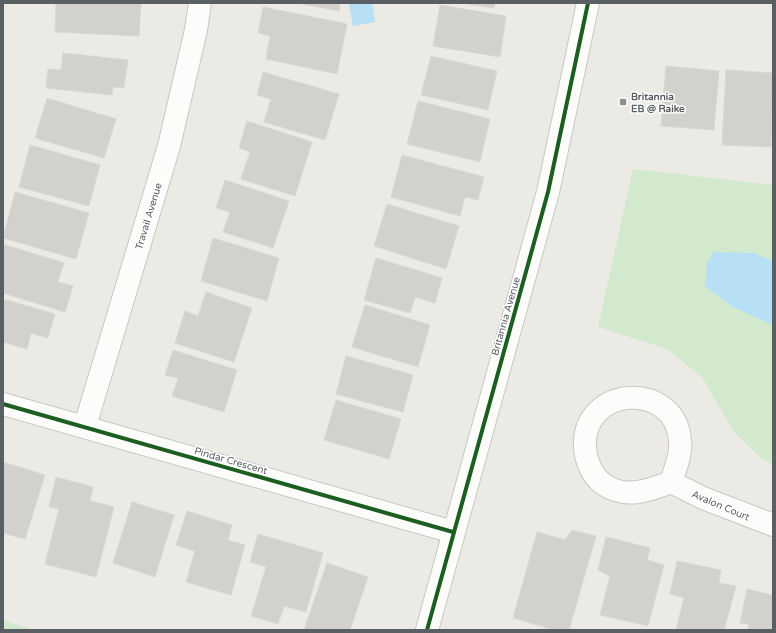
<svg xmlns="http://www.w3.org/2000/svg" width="776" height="633" font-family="'Varela Round',sans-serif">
  <rect width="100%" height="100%" fill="#ebeae4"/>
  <g fill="#d2e9cd">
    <polygon points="633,169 773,185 773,465 759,456 734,432 702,377 667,349 598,327"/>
    <polygon points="3,620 33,630 3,630"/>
  </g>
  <g fill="#b7e0f7">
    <polygon points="349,3 372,3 375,22 353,26"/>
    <polygon points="714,252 753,253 773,261 773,325 733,307 705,286 707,263"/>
  </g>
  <g fill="#d2d1ce" stroke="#dad8d4">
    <polygon points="56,3 141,3 139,36 55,32"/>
    <polygon points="297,3 340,3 339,11"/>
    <polygon points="461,3 495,3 494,8"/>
    <polygon points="440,5 506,16 500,57 433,46"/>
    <polygon points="263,7 347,24 337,74 266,59 270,36 258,33"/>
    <polygon points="63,53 128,60 124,88 113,87 112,95 46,88 48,69 61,70"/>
    <polygon points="431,56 497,71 488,110 421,95"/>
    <polygon points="666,66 719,71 714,130 661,126"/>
    <polygon points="726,70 773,73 771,147 722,145"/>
    <polygon points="263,72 339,94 325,140 264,122 271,99 257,95"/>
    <polygon points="47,98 116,119 104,158 35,138"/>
    <polygon points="418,101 490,119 480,162 407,144"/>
    <polygon points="247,121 312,142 295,196 241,179 250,152 239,148"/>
    <polygon points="30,145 100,165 89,206 19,187"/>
    <polygon points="402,155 484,177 478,200 465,197 460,216 391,197"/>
    <polygon points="225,180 289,201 273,248 223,232 230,212 216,208"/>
    <polygon points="15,192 89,213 76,259 3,238"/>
    <polygon points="387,204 459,226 446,269 374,246"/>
    <polygon points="213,238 279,258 267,301 201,281"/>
    <polygon points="3,244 64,263 58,282 73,286 65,312 3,293"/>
    <polygon points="376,258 442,278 435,303 415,297 410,313 364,300"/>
    <polygon points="206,292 252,308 234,362 175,343 185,311 198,316"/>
    <polygon points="3,299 55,314 48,338 31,333 27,349 3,342"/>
    <polygon points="365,305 430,325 418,367 352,347"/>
    <polygon points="173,350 237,370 224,412 172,396 178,378 165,375"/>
    <polygon points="346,356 413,375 403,412 336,394"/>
    <polygon points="336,400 401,419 389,459 324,440"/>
    <polygon points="3,462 45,475 25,539 3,533"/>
    <polygon points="56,477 93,487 90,501 114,507 96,577 45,564 59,509 49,507"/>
    <polygon points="132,502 174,515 155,577 113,563"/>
    <polygon points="187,511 232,525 228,540 245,545 231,595 186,582 195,551 176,545"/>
    <polygon points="572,530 596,536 569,630 555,630 513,618 537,532 565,540"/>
    <polygon points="258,534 323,553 306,612 284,606 278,624 251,616 266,567 250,562"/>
    <polygon points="606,537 650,548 647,560 664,565 648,626 600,615 610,576 598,570"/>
    <polygon points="677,561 721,570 719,583 736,586 724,630 676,630 684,598 670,594"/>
    <polygon points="327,563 368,577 350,630 304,630"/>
    <polygon points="747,589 773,595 773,630 748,630 749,624 740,623"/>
  </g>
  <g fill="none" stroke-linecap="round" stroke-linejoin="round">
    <defs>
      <g id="street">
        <polyline points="3,404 453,532"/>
        <polyline points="85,426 169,146 196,30 200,3"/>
        <path d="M671,482C675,469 682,454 680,440C675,380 581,385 585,448C586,461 592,475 602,483C624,500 648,491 671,482L703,498L773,525"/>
      </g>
      <polyline id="secondary" points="427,630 548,192 588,3"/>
    </defs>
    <use href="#street" stroke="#c7c7c6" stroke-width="24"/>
    <use href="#secondary" stroke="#c7c8c6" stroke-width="24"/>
    <use href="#street" stroke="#fcfcfb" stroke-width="22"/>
    <use href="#secondary" stroke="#fcfcfb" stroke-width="22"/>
    <defs>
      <g id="cycleway">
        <polyline points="3,404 453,532"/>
        <polyline points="427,630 548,192 588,3"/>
      </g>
    </defs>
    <use href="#cycleway" stroke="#fff" stroke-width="6"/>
    <use href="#cycleway" stroke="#1b5e20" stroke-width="4"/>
  </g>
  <rect fill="#8d9091" stroke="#fff" stroke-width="1.5" x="619" y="98" width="8" height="8" rx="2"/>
  <g text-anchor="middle" stroke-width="3" stroke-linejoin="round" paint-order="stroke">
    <g font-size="10" font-weight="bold" fill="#5a5f64" stroke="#fff" text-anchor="start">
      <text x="631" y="100">Britannia<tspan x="631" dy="12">EB @ Raike</tspan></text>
    </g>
    <g font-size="10" fill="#5a5f64" stroke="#fff">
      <text transform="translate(148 216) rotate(-73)" y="4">Travail Avenue</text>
      <text transform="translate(505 316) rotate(-74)" y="4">Britannia Avenue</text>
      <text transform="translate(231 460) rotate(16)" y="4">Pindar Crescent</text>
      <text transform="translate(721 505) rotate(23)" y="4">Avalon Court</text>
    </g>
  </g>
  <rect width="776" height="633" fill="none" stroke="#5a5f64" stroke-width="8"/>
</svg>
